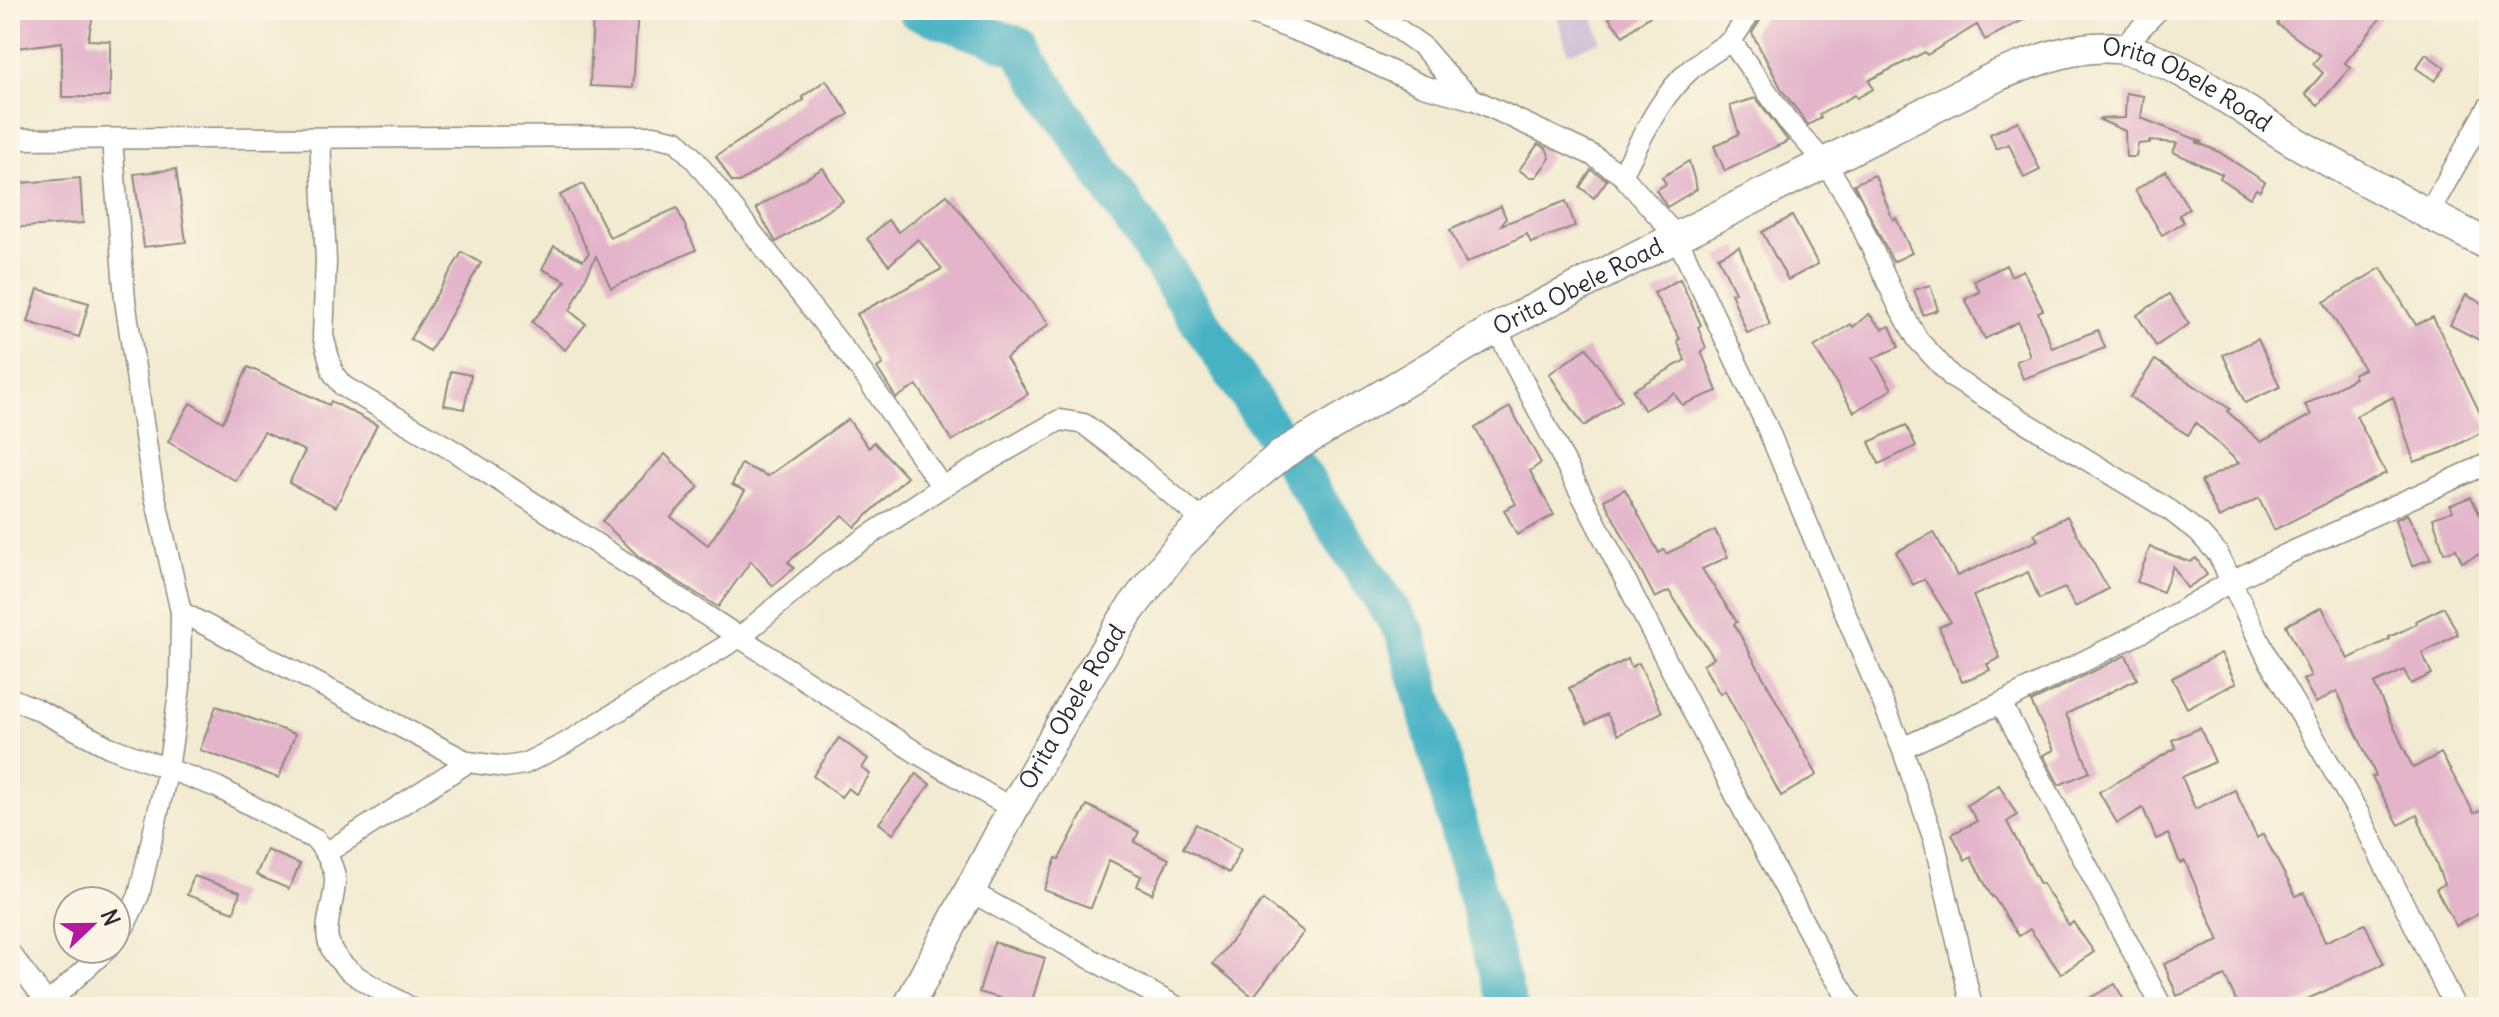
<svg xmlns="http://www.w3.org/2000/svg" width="2499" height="1017" font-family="Delius,sans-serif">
  <rect width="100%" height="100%" fill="#fcf5e5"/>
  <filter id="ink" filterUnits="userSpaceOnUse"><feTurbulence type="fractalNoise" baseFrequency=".0125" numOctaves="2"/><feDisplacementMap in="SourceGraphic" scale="16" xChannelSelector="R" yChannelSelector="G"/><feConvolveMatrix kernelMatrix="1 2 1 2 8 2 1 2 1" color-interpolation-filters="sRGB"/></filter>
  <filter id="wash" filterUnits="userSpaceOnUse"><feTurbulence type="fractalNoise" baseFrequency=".006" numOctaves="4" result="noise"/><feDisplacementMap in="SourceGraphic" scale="32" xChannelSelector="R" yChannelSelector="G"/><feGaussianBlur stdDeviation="1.8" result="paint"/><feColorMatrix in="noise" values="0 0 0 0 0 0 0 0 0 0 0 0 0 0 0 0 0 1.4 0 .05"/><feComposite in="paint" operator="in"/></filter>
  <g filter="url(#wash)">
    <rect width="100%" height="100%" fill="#f2ebd2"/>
    <polygon fill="#ccbed4" points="1569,10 1590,10 1601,41 1568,53 1556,13"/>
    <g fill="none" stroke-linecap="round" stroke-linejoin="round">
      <polyline stroke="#46b2c4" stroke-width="40" points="917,10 1019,47 1406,634 1508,1007"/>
    </g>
    <g id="blocks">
      <g fill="#e3b4ca">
        <polygon points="10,10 94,10 88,40 110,41 110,97 62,97 62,42 10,49"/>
        <polygon points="593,10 638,10 633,88 590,86"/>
        <polygon points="1619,10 1658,10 1623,36 1609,18"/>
        <polygon points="1767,10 2042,10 1985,40 1977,25 1927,55 1925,52 1869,80 1873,89 1857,98 1855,95 1819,115 1821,118 1808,125 1782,90 1752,33"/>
        <polygon points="2286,10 2387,10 2345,63 2350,68 2318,105 2305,94 2323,73 2313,64 2320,55 2277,24"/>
        <polygon points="2426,54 2445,68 2435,81 2416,68"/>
        <polygon points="826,80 849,114 739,182 732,182 716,156 804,100 802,97"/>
        <polygon points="2126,93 2144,96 2141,118 2203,142 2196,142 2219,152 2265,182 2260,191 2256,189 2250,198 2220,178 2222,174 2173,152 2177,143 2149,141 2150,143 2138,144 2136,157 2126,157 2125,131 2098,119 2125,118"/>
        <polygon points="1756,98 1788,141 1725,171 1714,146 1739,134 1730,106"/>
        <polygon points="2018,121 2040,170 2024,178 2009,144 1996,149 1990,134"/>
        <polygon points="1538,144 1546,148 1550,158 1536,177 1529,177 1519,170"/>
        <polygon points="1689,161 1697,189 1667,207 1656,190 1666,184 1662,177"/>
        <polygon points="823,168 843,201 776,242 756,208"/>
        <polygon points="176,169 186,242 144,247 134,174"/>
        <polygon points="1591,170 1607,180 1594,198 1580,187"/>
        <polygon points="2166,171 2189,209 2179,215 2184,222 2162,235 2135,190"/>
        <polygon points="1875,175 1893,220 1896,218 1912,253 1893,262 1854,184"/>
        <polygon points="80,178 83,223 10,228 10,184"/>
        <polygon points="583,184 610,238 677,208 696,250 611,288 596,256 570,311 586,324 565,350 532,322 566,281 542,269 554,246 583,260 589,253 560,195"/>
        <polygon points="947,195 1049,324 1006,358 1028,394 952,441 917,385 896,398 877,368 883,364 857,314 942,269 918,239 889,265 867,239 888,220 899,232"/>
        <polygon points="1566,201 1575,226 1531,243 1527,234 1466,263 1450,230 1501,206 1506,218 1501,225"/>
        <polygon points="1792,216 1818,264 1788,280 1762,232"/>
        <polygon points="1739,247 1770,325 1747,333 1731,293 1735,292 1718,257"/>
        <polygon points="462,252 481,263 430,351 410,339"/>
        <polygon points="2006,265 2011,276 2023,270 2043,310 2038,312 2052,348 2098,330 2105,348 2023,379 2016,361 2030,356 2018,322 1985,339 1965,299 1980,292 1974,281"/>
        <polygon points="2381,268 2416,325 2433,317 2488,429 2444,452 2414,462 2393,397 2356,416 2386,473 2274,530 2259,498 2219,518 2201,481 2239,463 2196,423 2188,435 2130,397 2155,360 2230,409 2227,411 2261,442 2311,415 2305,405 2355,378 2353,374 2364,369 2324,302"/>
        <polygon points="1680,279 1701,325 1698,327 1706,348 1701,351 1717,391 1682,405 1674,393 1644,410 1633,390 1685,360 1677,340 1680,339 1654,293"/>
        <polygon points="1930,285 1938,310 1923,315 1914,290"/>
        <polygon points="38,289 89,303 79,337 28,322"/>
        <polygon points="2169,294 2189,324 2156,346 2137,315"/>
        <polygon points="2466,295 2489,307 2489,345 2450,325"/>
        <polygon points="1869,314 1882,329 1890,326 1899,347 1873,358 1892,389 1854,412 1814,347 1851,324 1853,327"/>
        <polygon points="2258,339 2280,387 2245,403 2223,355"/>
        <polygon points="1587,348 1622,400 1584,426 1549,374"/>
        <polygon points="248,367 329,405 331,401 377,425 336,507 289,483 305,451 264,432 236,481 168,442 190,403 223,422"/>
        <polygon points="451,371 471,375 464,409 444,405"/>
        <polygon points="1510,407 1541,463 1530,471 1554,515 1517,535 1504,510 1516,504 1475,428"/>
        <polygon points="848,419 869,448 874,442 907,477 855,527 843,515 788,562 794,568 773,586 751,561 718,607 638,556 602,521 665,454 699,487 671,517 708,545 745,491 732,485 741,464 768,476"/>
        <polygon points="1906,425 1916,446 1879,464 1869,442"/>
        <polygon points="1625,489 1659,553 1664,550 1666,554 1715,530 1728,557 1702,569 1737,622 1734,624 1817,775 1781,796 1725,691 1720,694 1703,665 1714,658 1669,591 1655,598 1604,500"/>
        <polygon points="2471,497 2489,534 2489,550 2462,562 2456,549 2444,553 2433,518 2453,511 2450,505"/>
        <polygon points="2407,514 2431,559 2412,566 2395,520"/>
        <polygon points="2067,516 2108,589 2075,607 2065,588 2039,599 2028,572 1973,596 2000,658 1987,664 1990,670 1962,682 1939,627 1951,622 1924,579 1913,585 1896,552 1934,532 1957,576 2038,540 2034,534"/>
        <polygon points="2150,547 2190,562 2196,558 2207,575 2187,588 2173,566 2163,592 2137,582"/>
        <polygon points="2322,607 2348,659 2390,639 2389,637 2417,624 2416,621 2444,607 2458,634 2422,653 2432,674 2411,684 2404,670 2374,684 2413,768 2441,753 2474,813 2489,808 2489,908 2456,926 2436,889 2444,884 2417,815 2399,825 2372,777 2376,776 2337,691 2316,703 2303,680 2311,676 2286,625"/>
        <polygon points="2221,653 2236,683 2187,708 2172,678"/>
        <polygon points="2126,655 2137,679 2066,714 2090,772 2059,785 2043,755 2054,750 2031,702"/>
        <polygon points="1628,659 1631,667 1639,663 1662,712 1618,735 1607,714 1587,724 1569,688"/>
        <polygon points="216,706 295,734 279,778 200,750"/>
        <polygon points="2200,728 2215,762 2182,777 2195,809 2235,790 2257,838 2263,834 2296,896 2304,893 2325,942 2365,924 2384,964 2290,1007 2239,1007 2225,976 2177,996 2164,964 2219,941 2185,861 2180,863 2168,834 2156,839 2143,808 2117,823 2099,792 2176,748 2172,740"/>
        <polygon points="839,738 868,759 862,768 870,774 856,794 848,788 841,797 813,776"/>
        <polygon points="916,774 930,784 893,834 879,823"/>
        <polygon points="1999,785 2017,815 2007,822 2040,884 2042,883 2069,925 2073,922 2094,952 2061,974 2030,929 2019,936 1993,896 1992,897 1971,857 1965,860 1952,834 1977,821 1967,805"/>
        <polygon points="1087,805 1139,832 1134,842 1169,859 1152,894 1137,886 1141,876 1109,860 1091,908 1044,890 1056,858 1059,859"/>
        <polygon points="1196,824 1241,849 1229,873 1183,848"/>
        <polygon points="267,850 300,864 289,889 256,875"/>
        <polygon points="194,876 240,892 234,912 187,895"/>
        <polygon points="1263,900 1304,932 1253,997 1213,964"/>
        <polygon points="994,942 1045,958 1030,1007 979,992"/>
        <polygon points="2115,984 2128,1007 2074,1007"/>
      </g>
    </g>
  </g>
  <g filter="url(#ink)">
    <use href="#blocks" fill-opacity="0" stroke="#8e8b7e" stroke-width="2"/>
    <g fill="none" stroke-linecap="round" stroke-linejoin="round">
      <defs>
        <g id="street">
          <polyline points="1241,10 1334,45 1423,86 1475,100 1592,155 1622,175 1676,236 1764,420 1902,748 1934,840 1972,1007"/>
          <polyline points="1371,10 1422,46 1446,74 1473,99"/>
          <polyline points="1752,10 1731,41 1787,120 1825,163 1852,205 1898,305 1918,340 1953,378 2171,511 2199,533 2218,554 2268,659 2359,814 2455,1007"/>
          <polyline points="2121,49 2158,10"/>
          <polyline points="10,139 654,136 677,141 695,160 865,376 942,487"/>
          <polyline points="112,139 125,300 152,483 181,612 180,687 168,769 139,895 125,925 116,937"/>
          <polyline points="320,139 326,261 323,336 333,373 343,386 454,451 917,753 1013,809"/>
          <path d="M1622,175C1641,140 1659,97 1690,70C1702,59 1717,50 1731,41"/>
          <polyline points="2428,214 2489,106"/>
          <polyline points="1496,328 1751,825 1824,960 1853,1007"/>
          <polyline points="181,612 468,762"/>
          <path d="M10,698L36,709L109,747L217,787L316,840C324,850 334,865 335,879C335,916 310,938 350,971C367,985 390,995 409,1007"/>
          <polyline points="2001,703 2162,1007"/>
          <polyline points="1902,748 2001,703 2158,624 2230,582 2285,555 2489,463"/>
          <polyline points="326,853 468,762 505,767 524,764 564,744 740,637 828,563 942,487 1060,420 1084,424 1131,460 1203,521"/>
          <polyline points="970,891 1177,1007"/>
          <polyline points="10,953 48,1004"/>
          <polyline points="44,1007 107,949"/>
        </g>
        <g id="secondary">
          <path id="s1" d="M908,1007L1013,809L1087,679L1129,611L1180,545L1228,498L1284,453L1496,328L1999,75C2037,60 2077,44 2117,48C2173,55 2250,116 2300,145C2362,180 2426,213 2489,245"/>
        </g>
      </defs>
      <use href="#street" stroke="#8e8b7e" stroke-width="23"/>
      <use href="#secondary" stroke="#8e8b7e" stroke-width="33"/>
      <use href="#street" stroke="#fff" stroke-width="20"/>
      <use href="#secondary" stroke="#fff" stroke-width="30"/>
    </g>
  </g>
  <g text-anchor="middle" stroke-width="8" stroke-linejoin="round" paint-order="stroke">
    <g font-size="24" fill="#2b2b2b" stroke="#fcf5e5">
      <text dy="8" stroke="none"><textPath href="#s1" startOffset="1686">Orita Obele Road</textPath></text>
      <text dy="8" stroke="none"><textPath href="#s1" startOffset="1014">Orita Obele Road</textPath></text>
      <text dy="8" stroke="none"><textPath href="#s1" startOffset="342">Orita Obele Road</textPath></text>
    </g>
  </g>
  <rect width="2499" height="1017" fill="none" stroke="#fcf5e5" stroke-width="40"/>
  <g transform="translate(92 925) rotate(68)"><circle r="38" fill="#fcf5e5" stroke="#a8a49b" stroke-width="2"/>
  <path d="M0-6L14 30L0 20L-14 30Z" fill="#b5179e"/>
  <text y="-12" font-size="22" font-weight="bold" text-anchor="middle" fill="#2b2b2b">N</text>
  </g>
</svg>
